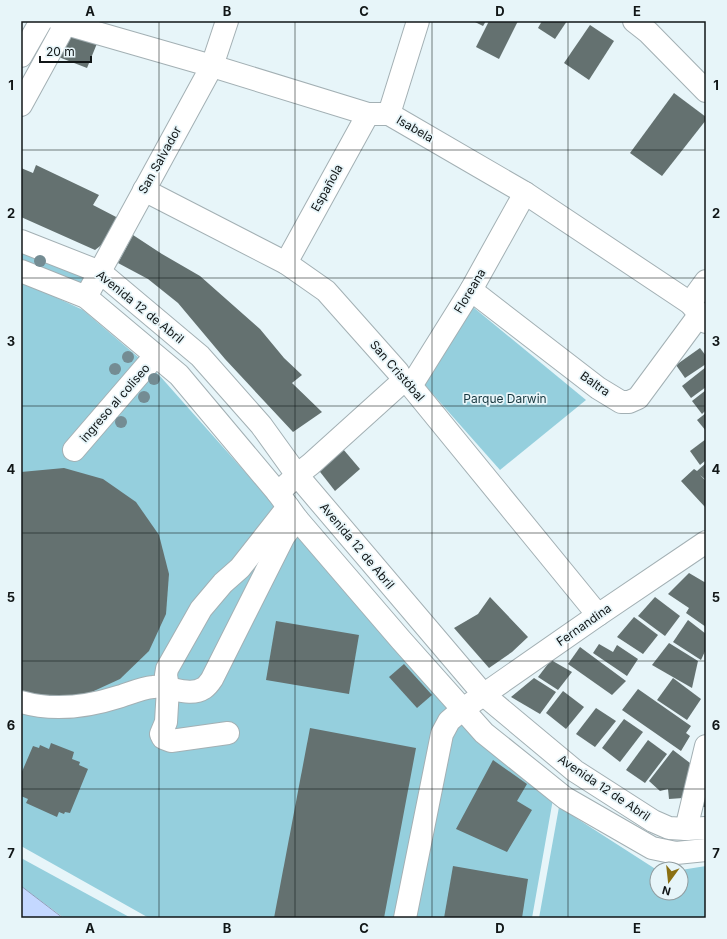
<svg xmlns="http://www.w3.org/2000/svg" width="727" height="939" font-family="Inter,sans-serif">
  <rect width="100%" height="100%" fill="#e7f5f9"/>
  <g fill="#95cfdd">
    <polygon points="21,242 98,272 86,295 21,269"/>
    <polygon points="21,281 83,310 159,375 269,499 553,799 532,918 149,918 21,846"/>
    <polygon points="473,307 586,400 500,470 423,383"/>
    <polygon points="559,807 657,870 657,893 681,893 681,870 706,866 706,918 539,918"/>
    <polygon points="21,858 131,918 64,918 21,886"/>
  </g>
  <polygon fill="#c4d8ff" stroke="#8e9eb9" points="21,886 63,918 21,918"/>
  <g fill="#647170">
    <polygon points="473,21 486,21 483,26"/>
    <polygon points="489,21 518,21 499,59 476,47"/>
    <polygon points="542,21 567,21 555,39 538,28"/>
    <polygon points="590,25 614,41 589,80 564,63"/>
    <polygon points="68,32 98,41 87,68 56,56"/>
    <polygon points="674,93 706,117 706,120 662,176 630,153"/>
    <polygon points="36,165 99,195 93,205 120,219 104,243 95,250 21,217 21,168 33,173"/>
    <polygon points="133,235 162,254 200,276 260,329 284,358 302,375 292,383 322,412 293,432 225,359 178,303 148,279 118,263"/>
    <polygon points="700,348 706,356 706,364 685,378 676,365"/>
    <polygon points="706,367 706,387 691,398 682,386"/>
    <polygon points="706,390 706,410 702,414 692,401"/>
    <polygon points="706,413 706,431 697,420"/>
    <polygon points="706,439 706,460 700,465 690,451"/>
    <polygon points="343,449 360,469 335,491 317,468"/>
    <polygon points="706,463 706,480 700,475 706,481 705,507 681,481 694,469 697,471"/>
    <polygon points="64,468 103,479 136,502 159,535 169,574 166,614 149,651 120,679 83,696 43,699 21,693 21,472"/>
    <polygon points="689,573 706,583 706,627 686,613 689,608 668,594"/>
    <polygon points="490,597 528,637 512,652 489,668 454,628 478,614"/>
    <polygon points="655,597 680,616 665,636 638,616"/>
    <polygon points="634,617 658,635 643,654 617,637"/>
    <polygon points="688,620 706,634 706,649 701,660 673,642"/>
    <polygon points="276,621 359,635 349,694 266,680"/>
    <polygon points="669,643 698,661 692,688 652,665"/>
    <polygon points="599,644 613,652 617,645 638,659 627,676 593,653"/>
    <polygon points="580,647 626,681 612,695 568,664"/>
    <polygon points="551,660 572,672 558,690 538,677"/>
    <polygon points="404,664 432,695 417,708 389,677"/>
    <polygon points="534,678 556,692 540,714 511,697"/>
    <polygon points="673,678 701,699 687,720 657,700"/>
    <polygon points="638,689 691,726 686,733 690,736 681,751 622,710"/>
    <polygon points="563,691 584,707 566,729 546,713"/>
    <polygon points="596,708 616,721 595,747 576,734"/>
    <polygon points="624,719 643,732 620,762 602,748"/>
    <polygon points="310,728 416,748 384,918 274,918"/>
    <polygon points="648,740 667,754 645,783 626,770"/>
    <polygon points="51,743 74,752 72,759 80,762 79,765 88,769 70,813 65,812 64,814 59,812 57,817 26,803 28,799 21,796 22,794 21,793 21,774 33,746 39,748 40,745 49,749"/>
    <polygon points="673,750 690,763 683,798 669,799 668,789 660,791 649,781"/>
    <polygon points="493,760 527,784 517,801 532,810 507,852 456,829"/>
    <polygon points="706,792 706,807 702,807"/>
    <polygon points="453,866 528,879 522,918 444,918"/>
  </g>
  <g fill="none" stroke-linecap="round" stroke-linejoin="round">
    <defs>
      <g id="minor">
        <polyline points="59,21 66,24 212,66 368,114 389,114 525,193 690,303 706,322"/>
        <polyline points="634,21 648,32 706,91"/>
        <polyline points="389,114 418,21"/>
        <polyline points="144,190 286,263 326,291 398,372 403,381 411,386 598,615"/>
        <polyline points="286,263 368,114"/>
        <polyline points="471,290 598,388 621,402 629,402 638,398 700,314"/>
        <polyline points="86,297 212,66 227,21"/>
        <polyline points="690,303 706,281"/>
        <polyline points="411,386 471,290 525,193"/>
        <polyline points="74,450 155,356"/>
        <polyline points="278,493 297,475 311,464 403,381"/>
        <path d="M21,702C53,711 87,707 118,697C128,694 142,688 153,687C169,685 189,698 204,688C207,686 210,682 212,679L284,536L297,519"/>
        <polyline points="228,733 171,741 163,738 161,734 166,722 168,688 166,675 167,669 201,609 223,583 240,568 288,507"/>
        <polyline points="686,829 706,746"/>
        <polyline points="405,918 442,734 449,721 463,709 598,615 706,542"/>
      </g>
      <g id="major">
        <polyline points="21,56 41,21"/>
        <polyline points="21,105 67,21"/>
        <polyline points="21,241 100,272 200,356 261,425 297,475 484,695 575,771 653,821 669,828 686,829 706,828"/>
        <polyline points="21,271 86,297 179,375 278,493 297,519 401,640 484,733 565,798 652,848 676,853 706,850"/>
      </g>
    </defs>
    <use href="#minor" stroke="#a3b0b4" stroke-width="24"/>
    <use href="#major" stroke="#a3b0b4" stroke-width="24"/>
    <use href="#minor" stroke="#fff" stroke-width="22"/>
    <use href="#major" stroke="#fff" stroke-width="22"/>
  </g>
  <g fill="#748c93">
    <circle cx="40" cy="261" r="6"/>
    <circle cx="128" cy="357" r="6"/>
    <circle cx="115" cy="369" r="6"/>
    <circle cx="154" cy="379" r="6"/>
    <circle cx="144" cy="397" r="6"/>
    <circle cx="121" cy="422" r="6"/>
  </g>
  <path fill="none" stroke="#111617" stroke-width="1" stroke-opacity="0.55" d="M159,21V918M295,21V918M432,21V918M568,21V918M21,150H706M21,278H706M21,406H706M21,533H706M21,661H706M21,789H706"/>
  <g text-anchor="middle" stroke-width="3.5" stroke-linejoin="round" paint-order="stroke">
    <g font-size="12" fill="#111617" stroke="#e7f5f9">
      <text transform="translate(415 129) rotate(30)" y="4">Isabela</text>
      <text transform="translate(160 160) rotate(-61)" y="4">San Salvador</text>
      <text transform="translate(327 188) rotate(-61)" y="4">Española</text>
      <text transform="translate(470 291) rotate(-59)" y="4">Floreana</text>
      <text transform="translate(140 307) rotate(39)" y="4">Avenida 12 de Abril</text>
      <text transform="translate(397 371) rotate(49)" y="4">San Cristóbal</text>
      <text transform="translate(595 384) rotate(35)" y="4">Baltra</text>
      <text transform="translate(115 403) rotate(-49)" y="4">ingreso al coliseo</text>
      <text transform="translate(357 546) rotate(50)" y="4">Avenida 12 de Abril</text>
      <text transform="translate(584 625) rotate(-35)" y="4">Fernandina</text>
      <text transform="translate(604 788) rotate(34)" y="4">Avenida 12 de Abril</text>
    </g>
    <g font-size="12" fill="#16373f" stroke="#e7f5f9">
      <text x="505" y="403">Parque Darwin</text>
    </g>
  </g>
  <rect width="727" height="939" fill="none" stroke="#e7f5f9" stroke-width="44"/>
  <g transform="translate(669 881) rotate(195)"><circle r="19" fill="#e7f5f9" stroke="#919c9f"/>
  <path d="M0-3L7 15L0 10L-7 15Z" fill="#8b7012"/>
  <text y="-6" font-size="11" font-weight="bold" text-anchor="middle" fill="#111617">N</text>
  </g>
  <path d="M40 56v6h51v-6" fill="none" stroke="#111617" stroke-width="2"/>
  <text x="46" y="56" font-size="12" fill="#111617" stroke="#e7f5f9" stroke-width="3" paint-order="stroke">20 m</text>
  <rect x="22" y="22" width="683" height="895" fill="none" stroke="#111617" stroke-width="1.5"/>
  <g font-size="13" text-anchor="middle" font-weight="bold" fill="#111617">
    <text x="90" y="16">A</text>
    <text x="227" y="16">B</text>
    <text x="364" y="16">C</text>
    <text x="500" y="16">D</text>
    <text x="637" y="16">E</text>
    <text x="11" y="90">1</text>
    <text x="716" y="90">1</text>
    <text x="11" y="218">2</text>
    <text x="716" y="218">2</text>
    <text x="11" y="346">3</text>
    <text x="716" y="346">3</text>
    <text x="11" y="474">4</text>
    <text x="716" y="474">4</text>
    <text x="11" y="602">5</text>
    <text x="716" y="602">5</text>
    <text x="11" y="730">6</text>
    <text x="716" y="730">6</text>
    <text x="11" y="858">7</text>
    <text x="716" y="858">7</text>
    <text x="90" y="933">A</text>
    <text x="227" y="933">B</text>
    <text x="364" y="933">C</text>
    <text x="500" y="933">D</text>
    <text x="637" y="933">E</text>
  </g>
</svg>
